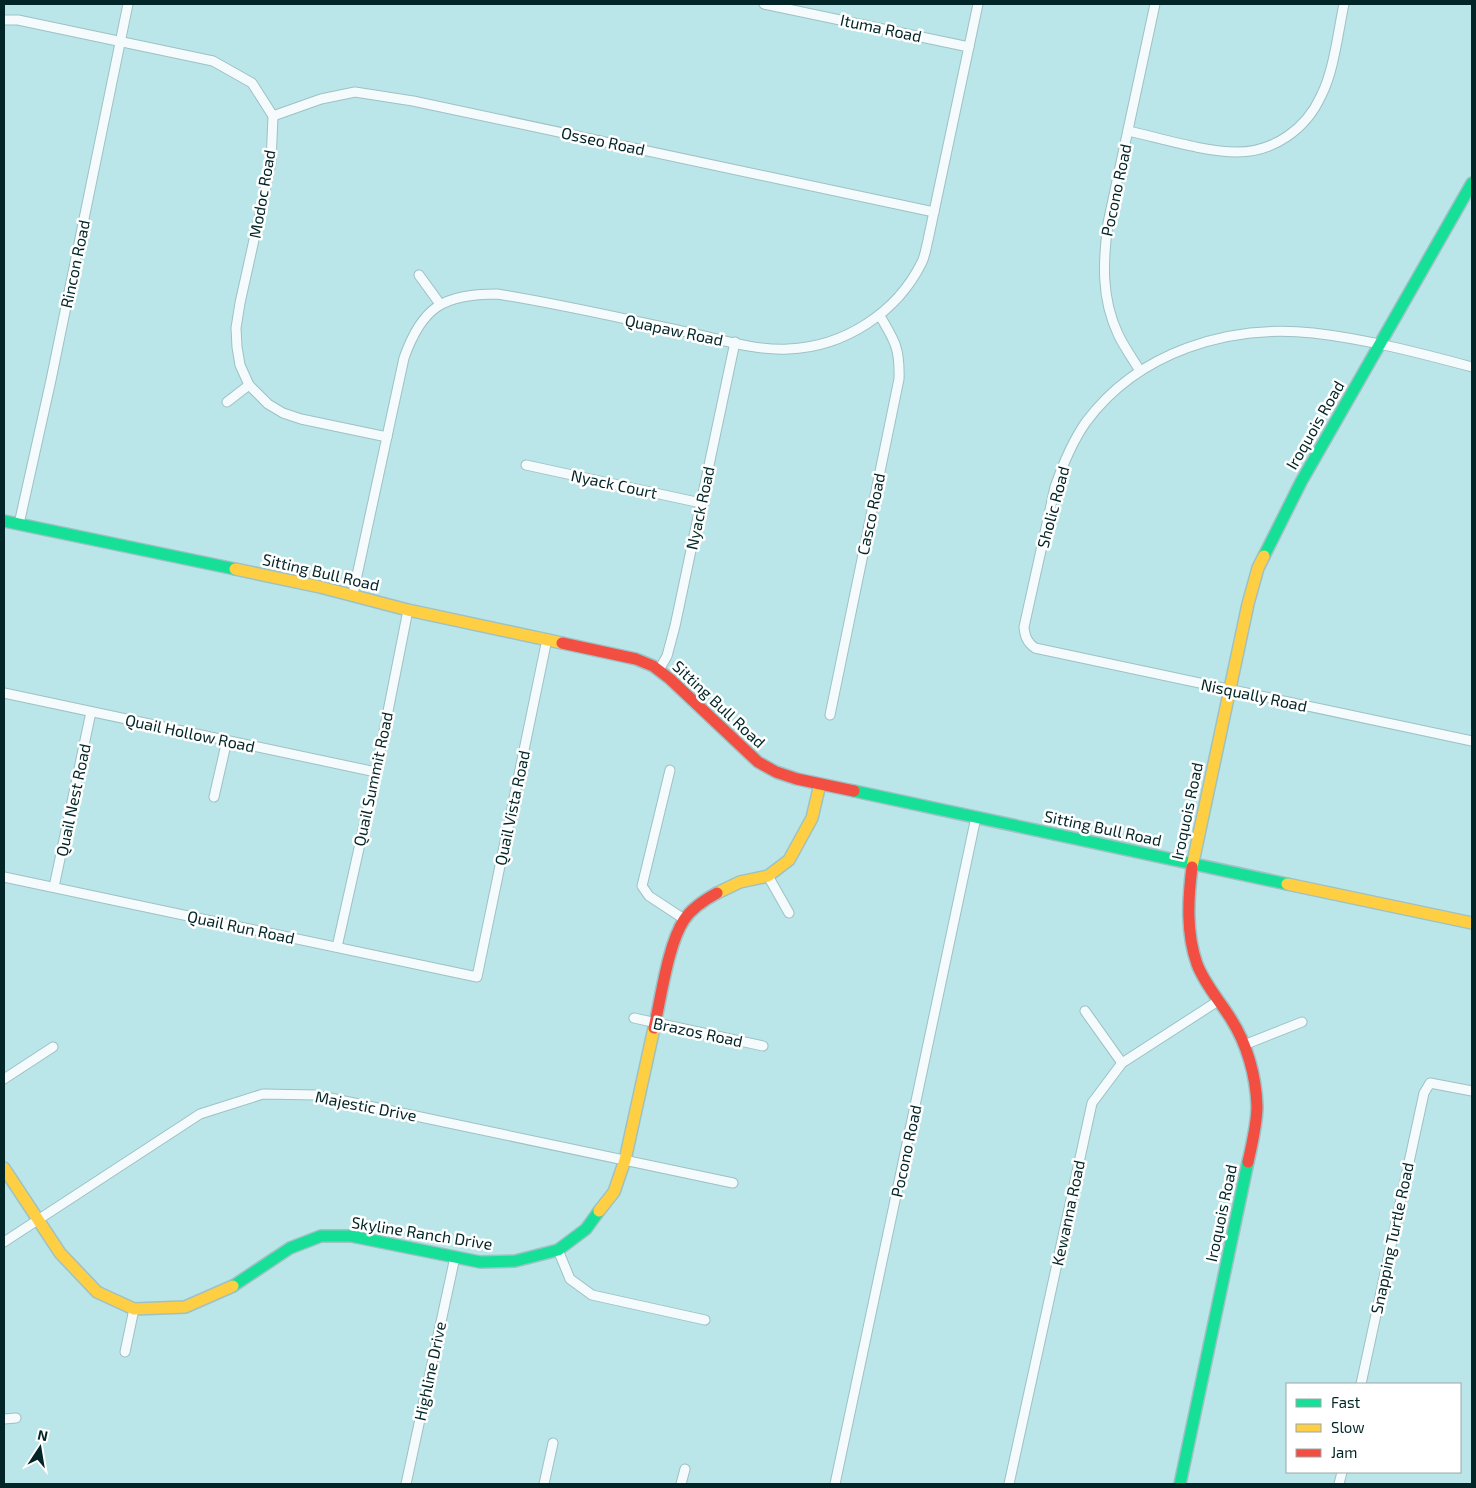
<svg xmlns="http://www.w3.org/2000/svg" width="1476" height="1488" font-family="'Exo 2',sans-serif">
  <rect width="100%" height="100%" fill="#bae5e9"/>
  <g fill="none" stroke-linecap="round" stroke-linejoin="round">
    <defs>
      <g id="street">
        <polyline points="764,4 969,47"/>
        <polyline points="4,20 18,20 213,61 252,83 273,116 271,163 240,303 236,328 237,347 240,365 249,385 268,404 283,413 301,419 387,437"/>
        <polyline points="273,116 321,99 355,92 413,101 934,212"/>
        <path d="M1128,131C1160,138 1205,152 1237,152C1274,152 1306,129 1321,96C1334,71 1338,32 1344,4"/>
        <polyline points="419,275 440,304"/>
        <path d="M1472,367C1420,353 1366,339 1313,333C1228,324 1138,352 1086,422C1072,442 1063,464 1055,487L1024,627C1025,637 1027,642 1035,648L1472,741"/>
        <path d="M1140,371C1133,359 1124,347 1118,334C1101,298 1103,261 1108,223L1155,4"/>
        <polyline points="227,402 249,385"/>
        <polyline points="526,465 701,503"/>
        <polyline points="19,524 51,380 128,4"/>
        <path d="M353,594L404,358C422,307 443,294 497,294C561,304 624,319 687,332C719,339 755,351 788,349C844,347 897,313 922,262C925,256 926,248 928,240L978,4"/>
        <polyline points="659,670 667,656 675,626 735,342"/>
        <polyline points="4,693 376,772"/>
        <path d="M830,715L899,379C900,349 895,341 880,316"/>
        <polyline points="670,770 642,886 649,896 684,919"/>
        <polyline points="214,797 227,740"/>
        <polyline points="768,876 789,913"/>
        <polyline points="4,877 477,977 547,639"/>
        <polyline points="54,887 91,712"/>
        <polyline points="337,947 376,772 408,610"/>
        <polyline points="1085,1011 1122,1063"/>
        <polyline points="634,1018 763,1046"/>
        <polyline points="1244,1045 1302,1022"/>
        <polyline points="4,1079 53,1047"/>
        <polyline points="4,1242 200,1114 263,1094 316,1095 733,1183"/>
        <polyline points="558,1250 570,1279 592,1295 705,1320"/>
        <polyline points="125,1352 134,1309"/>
        <polyline points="1361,1384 1424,1093 1430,1083 1472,1091"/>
        <polyline points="4,1419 16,1418"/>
        <polyline points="406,1484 455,1257"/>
        <polyline points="544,1484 553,1443"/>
        <polyline points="681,1484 685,1469"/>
        <polyline points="835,1484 976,817"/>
        <polyline points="1009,1484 1092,1103 1122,1063 1218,1001"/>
        <polyline points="1339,1484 1342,1472"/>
      </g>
      <g id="fast">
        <polyline points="4,521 235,569"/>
        <polyline points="1264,556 1301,482 1472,183"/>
        <polyline points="854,791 1287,884"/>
        <polyline points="233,1286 290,1248 321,1236 351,1236 480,1262 515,1261 558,1250 586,1229 599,1211"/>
        <polyline points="1180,1484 1248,1162"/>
      </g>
      <g id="slow">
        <polyline points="235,569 320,587 408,610 562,643"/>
        <polyline points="1192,867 1248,604 1258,568 1264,556"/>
        <polyline points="1287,884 1472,923"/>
        <polyline points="717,893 740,882 768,876 789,860 812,818 820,784"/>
        <polyline points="4,1168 60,1253 97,1292 134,1309 185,1307 233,1286"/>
        <polyline points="599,1211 614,1192 625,1160 654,1028"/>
      </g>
      <g id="jam">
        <polyline points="562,643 636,659 653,666 670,679 758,762 776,772 797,779 854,791"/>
        <path d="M1192,867C1188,899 1186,933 1197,964C1205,985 1220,1001 1231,1019C1247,1044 1256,1076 1257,1106C1257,1124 1252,1144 1248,1162"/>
        <path d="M654,1028C661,998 668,944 684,920C691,909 706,899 717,893"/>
      </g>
    </defs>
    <use href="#street" stroke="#9ec1c4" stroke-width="11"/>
    <use href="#fast" stroke="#9ec1c4" stroke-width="14"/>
    <use href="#slow" stroke="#9ec1c4" stroke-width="14"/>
    <use href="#jam" stroke="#9ec1c4" stroke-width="14"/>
    <use href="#street" stroke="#f5fbfc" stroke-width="9"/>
    <use href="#fast" stroke="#16e098" stroke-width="11"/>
    <use href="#slow" stroke="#ffcf43" stroke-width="11"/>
    <use href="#jam" stroke="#f24e42" stroke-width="11"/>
  </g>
  <g text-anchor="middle" stroke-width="5" stroke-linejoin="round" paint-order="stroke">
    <g font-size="16" fill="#022527" stroke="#fff">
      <text transform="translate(881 28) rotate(12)" y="6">Ituma Road</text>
      <text transform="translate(603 141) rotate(12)" y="6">Osseo Road</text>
      <text transform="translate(1116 190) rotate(-78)" y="6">Pocono Road</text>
      <text transform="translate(262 194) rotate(-80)" y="6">Modoc Road</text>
      <text transform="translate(75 264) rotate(-78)" y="6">Rincon Road</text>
      <text transform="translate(674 330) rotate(12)" y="6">Quapaw Road</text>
      <text transform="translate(1315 425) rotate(-60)" y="6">Iroquois Road</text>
      <text transform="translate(614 484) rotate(12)" y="6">Nyack Court</text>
      <text transform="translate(1053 507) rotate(-75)" y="6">Sholic Road</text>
      <text transform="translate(700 508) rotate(-78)" y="6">Nyack Road</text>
      <text transform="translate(871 514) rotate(-78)" y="6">Casco Road</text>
      <text transform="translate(321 572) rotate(13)" y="6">Sitting Bull Road</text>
      <text transform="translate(1254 695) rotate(12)" y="6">Nisqually Road</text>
      <text transform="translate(719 704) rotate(43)" y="6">Sitting Bull Road</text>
      <text transform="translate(190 733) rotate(12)" y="6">Quail Hollow Road</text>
      <text transform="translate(373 779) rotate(-78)" y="6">Quail Summit Road</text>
      <text transform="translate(73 800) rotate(-78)" y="6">Quail Nest Road</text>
      <text transform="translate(512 808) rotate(-78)" y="6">Quail Vista Road</text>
      <text transform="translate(1187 811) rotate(-78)" y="6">Iroquois Road</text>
      <text transform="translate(1103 828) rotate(12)" y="6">Sitting Bull Road</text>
      <text transform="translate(241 927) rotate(12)" y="6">Quail Run Road</text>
      <text transform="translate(698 1032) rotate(12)" y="6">Brazos Road</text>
      <text transform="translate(366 1106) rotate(11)" y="6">Majestic Drive</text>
      <text transform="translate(906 1151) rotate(-78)" y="6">Pocono Road</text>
      <text transform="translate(1068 1213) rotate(-78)" y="6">Kewanna Road</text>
      <text transform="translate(1221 1213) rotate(-78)" y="6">Iroquois Road</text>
      <text transform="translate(422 1233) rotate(9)" y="6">Skyline Ranch Drive</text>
      <text transform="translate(1392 1238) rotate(-78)" y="6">Snapping Turtle Road</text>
      <text transform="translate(430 1371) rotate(-78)" y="6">Highline Drive</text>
    </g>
  </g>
  <rect width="1476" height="1488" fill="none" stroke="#022527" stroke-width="10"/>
  <rect x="1286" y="1383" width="175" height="90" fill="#ffffff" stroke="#9aa8a9"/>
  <rect x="1296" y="1399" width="25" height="8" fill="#16e098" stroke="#9aa8a9"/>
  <text x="1331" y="1408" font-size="15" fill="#022527">Fast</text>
  <rect x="1296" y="1424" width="25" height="8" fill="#ffcf43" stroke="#9aa8a9"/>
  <text x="1331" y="1433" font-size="15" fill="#022527">Slow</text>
  <rect x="1296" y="1449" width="25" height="8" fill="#f24e42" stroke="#9aa8a9"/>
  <text x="1331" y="1458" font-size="15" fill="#022527">Jam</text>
  <g transform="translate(40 1448) rotate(12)" stroke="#ffffff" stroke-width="4" paint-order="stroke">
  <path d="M0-4L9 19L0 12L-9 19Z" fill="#022527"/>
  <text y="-8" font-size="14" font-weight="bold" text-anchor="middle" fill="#022527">N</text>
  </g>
</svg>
